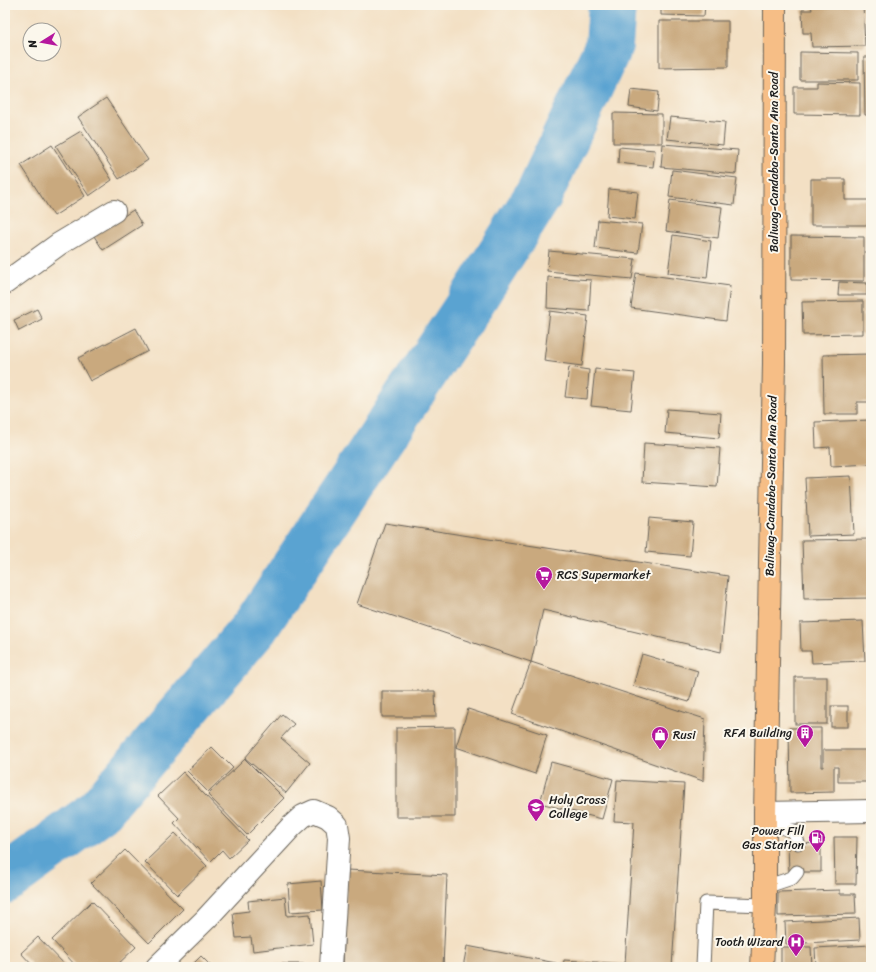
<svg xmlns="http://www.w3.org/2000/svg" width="876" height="972" font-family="Sriracha,sans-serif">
  <rect width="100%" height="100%" fill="#fbf7ec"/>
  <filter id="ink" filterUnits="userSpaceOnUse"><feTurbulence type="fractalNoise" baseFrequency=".025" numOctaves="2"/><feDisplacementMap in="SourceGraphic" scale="8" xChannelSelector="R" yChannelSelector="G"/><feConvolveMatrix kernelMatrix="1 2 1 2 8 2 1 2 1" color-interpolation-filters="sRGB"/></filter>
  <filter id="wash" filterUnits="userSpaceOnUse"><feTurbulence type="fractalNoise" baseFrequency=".012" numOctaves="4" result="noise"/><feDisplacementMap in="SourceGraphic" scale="16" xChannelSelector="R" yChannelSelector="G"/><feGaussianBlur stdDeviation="0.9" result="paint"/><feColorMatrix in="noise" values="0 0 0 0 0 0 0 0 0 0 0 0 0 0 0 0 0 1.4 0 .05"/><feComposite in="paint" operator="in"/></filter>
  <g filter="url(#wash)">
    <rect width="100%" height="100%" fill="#f3e0c4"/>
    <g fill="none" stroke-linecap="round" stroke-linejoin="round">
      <polyline stroke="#5aa3d1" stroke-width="48" points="5,880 98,812 255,627 469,305 539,194 609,45 612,5"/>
    </g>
    <g id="blocks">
      <g fill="#c9a97e">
        <polygon points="661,5 705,5 704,16 661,15"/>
        <polygon points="811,5 863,5 865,46 812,47 811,33 803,33 802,10 812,10"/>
        <rect x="868" y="5" width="3" height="17"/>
        <polygon points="659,21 728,21 728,67 659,68"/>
        <rect x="869" y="27" width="2" height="27"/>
        <polygon points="800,52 858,53 858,80 800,80"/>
        <polygon points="864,57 871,57 871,115 865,115"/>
        <polygon points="817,82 860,83 860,115 794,114 794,87 817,87"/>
        <polygon points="631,89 659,92 657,111 629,107"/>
        <polygon points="106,98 148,160 119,179 78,117"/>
        <polygon points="613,113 662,114 662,143 613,143"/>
        <polygon points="670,117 725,122 723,145 667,139"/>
        <polygon points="81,131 112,180 89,196 56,146"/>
        <polygon points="663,144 738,150 736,174 661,167"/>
        <polygon points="52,145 85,196 54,216 21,165"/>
        <polygon points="619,147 655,150 653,167 618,163"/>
        <polygon points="672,170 737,178 734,205 669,197"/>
        <polygon points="811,179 845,179 845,200 871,200 871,225 811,225"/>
        <polygon points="609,189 638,192 635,219 607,216"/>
        <polygon points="670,200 722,207 718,238 666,231"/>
        <polygon points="133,210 142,225 103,250 94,236"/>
        <polygon points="598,220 642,224 638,253 595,248"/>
        <polygon points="673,235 711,241 707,278 668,273"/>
        <polygon points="791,236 864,237 864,281 791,280"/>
        <polygon points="549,251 635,259 632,279 547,271"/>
        <polygon points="636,273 730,286 726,321 631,308"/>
        <polygon points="548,277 591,280 589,311 547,308"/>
        <polygon points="839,282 867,283 867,295 838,295"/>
        <polygon points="863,301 863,334 803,335 802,302"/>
        <polygon points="37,309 42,319 19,331 14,320"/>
        <polygon points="550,311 588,316 582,366 544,361"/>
        <polygon points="136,328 148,351 90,381 78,358"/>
        <polygon points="871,354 871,402 857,402 857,414 824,414 823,355"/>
        <polygon points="569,367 589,370 587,399 565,397"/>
        <polygon points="595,369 635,373 631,410 591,406"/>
        <polygon points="667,409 721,413 719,438 665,433"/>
        <polygon points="871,420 871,464 831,466 830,447 816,448 815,422"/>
        <polygon points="644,443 720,448 717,487 642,482"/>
        <polygon points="851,476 854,534 808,536 805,478"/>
        <polygon points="649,518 693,522 690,556 646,552"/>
        <polygon points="385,523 728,576 721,652 543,610 531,662 357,604"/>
        <polygon points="871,539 871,598 804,599 802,540"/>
        <polygon points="863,621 865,661 812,663 811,651 801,651 800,623"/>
        <polygon points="642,654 698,671 689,702 633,686"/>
        <polygon points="531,662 705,719 703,781 512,714"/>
        <rect x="795" y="677" width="32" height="47"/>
        <polygon points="382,691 435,691 436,717 382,717"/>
        <rect x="831" y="706" width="17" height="21"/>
        <polygon points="468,709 547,735 535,774 456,747"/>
        <polygon points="282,714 294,724 281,738 310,763 286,793 245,758"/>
        <polygon points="455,727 455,817 396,817 396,728"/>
        <polygon points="789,728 821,728 821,767 823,767 823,750 870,750 870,782 838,782 838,767 834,767 834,792 790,793"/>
        <polygon points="212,747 233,768 208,792 187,771"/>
        <polygon points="245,759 284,798 247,835 208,795"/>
        <polygon points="551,762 613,779 602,819 540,803"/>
        <polygon points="183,772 248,840 229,858 222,850 210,862 174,823 179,818 158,796"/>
        <polygon points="617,780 684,784 672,967 563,967 564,960 625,964 634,822 614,821"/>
        <polygon points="175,833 207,866 177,895 145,862"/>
        <polygon points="834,837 857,837 856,884 835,884"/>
        <polygon points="821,843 821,872 789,872 788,844"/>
        <polygon points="125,850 183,909 149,943 91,883"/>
        <polygon points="347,870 447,875 443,967 343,967"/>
        <polygon points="321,881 323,910 290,912 288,884"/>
        <polygon points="840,890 840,894 855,894 856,914 778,916 778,892"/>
        <polygon points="285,897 287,916 310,914 313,944 253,951 251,937 236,938 233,913 249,911 248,901"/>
        <polygon points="92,901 136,947 115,967 77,967 52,940"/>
        <polygon points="859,918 860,940 786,944 785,922"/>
        <polygon points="38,937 67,967 34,967 21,953"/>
        <polygon points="871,945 871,967 816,967 815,948"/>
        <polygon points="467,946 556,963 555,967 463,967"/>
        <polygon points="781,947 811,947 812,967 781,967"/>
        <polygon points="201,956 212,967 190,967"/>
        <rect x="240" y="964" width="63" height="3"/>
      </g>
    </g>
  </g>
  <g filter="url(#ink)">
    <use href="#blocks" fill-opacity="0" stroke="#676157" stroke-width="1"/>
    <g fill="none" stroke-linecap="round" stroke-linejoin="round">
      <defs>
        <g id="lane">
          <polyline points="765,822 794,831 798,843"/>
          <polyline points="765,887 792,878 797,872"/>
          <polyline points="703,967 706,903 765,905"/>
        </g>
        <g id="street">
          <polyline points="5,283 59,244 114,211"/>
          <polyline points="765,813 871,811"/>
          <polyline points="157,967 206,919 292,826 303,816 314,811 328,817 337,825 339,838 331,967"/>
        </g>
        <polyline id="primary" points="762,967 765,905 765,813 774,363 775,5"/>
      </defs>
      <use href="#lane" stroke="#676157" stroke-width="15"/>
      <use href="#street" stroke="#676157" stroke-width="24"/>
      <use href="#primary" stroke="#676157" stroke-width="24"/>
      <use href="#lane" stroke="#fff" stroke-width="13"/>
      <use href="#street" stroke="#fff" stroke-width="22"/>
      <use href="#primary" stroke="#f6be86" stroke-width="22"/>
    </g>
  </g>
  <defs>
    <symbol id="supermarket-pin" viewBox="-11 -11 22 30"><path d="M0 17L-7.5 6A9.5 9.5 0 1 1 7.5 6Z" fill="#b5179e" stroke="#fbf7ec"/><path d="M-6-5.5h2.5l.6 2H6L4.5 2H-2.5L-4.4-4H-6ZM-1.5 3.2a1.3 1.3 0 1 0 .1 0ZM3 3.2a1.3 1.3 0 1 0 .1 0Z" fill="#fff"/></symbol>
    <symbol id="building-pin" viewBox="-11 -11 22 30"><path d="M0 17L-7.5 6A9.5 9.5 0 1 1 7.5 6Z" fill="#b5179e" stroke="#fbf7ec"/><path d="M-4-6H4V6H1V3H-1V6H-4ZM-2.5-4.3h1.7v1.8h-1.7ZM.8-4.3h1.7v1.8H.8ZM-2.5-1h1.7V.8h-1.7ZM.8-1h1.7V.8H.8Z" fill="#fff"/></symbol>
    <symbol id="shop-pin" viewBox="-11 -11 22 30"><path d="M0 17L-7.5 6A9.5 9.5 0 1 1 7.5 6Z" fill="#b5179e" stroke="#fbf7ec"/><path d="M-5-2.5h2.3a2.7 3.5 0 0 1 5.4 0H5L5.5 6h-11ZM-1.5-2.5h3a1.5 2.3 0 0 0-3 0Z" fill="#fff"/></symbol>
    <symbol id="university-pin" viewBox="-11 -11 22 30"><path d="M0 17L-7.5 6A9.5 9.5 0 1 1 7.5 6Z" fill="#b5179e" stroke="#fbf7ec"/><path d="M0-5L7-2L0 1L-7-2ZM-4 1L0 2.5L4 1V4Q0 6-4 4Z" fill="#fff"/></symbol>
    <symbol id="fuel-pin" viewBox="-11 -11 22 30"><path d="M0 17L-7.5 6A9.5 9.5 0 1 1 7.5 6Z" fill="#b5179e" stroke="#fbf7ec"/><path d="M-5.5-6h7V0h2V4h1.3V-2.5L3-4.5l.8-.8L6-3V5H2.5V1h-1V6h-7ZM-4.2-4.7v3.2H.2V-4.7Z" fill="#fff"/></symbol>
    <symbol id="hospital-pin" viewBox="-11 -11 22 30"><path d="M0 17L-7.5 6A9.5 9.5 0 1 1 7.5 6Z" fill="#b5179e" stroke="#fbf7ec"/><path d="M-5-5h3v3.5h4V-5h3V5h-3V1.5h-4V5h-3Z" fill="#fff"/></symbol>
  </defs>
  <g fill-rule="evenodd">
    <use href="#supermarket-pin" x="534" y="565" width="20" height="27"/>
    <use href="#building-pin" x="795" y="723" width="20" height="27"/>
    <use href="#shop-pin" x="650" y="725" width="20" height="27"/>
    <use href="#university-pin" x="526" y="797" width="20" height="27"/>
    <use href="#fuel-pin" x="807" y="828" width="20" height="27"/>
    <use href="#hospital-pin" x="786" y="932" width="20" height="27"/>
  </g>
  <g text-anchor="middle" stroke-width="4" stroke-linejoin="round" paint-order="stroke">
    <g font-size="12" fill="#1c1c1c" stroke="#fbf7ec">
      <text transform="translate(774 162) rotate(-90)" y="4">Baliwag-Candaba-Santa Ana Road</text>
      <text transform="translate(771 486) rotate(-89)" y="4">Baliwag-Candaba-Santa Ana Road</text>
    </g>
    <g font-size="12" fill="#1c1c1c" stroke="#fbf7ec" text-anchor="start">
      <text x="557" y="579">RCS Supermarket</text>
      <text x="792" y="737" text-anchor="end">RFA Building</text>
      <text x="673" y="739">Rusi</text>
      <text x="549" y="804">Holy Cross<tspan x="549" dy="14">College</tspan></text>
      <text x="804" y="835" text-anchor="end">Power Fill<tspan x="804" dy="14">Gas Station</tspan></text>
      <text x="783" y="946" text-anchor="end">Tooth Wizard</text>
    </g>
  </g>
  <rect width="876" height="972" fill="none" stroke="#fbf7ec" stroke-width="20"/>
  <g transform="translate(42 42) rotate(259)"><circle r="19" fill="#fbf7ec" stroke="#a29f99"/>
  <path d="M0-3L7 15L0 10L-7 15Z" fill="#b5179e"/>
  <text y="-6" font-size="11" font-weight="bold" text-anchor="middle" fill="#1c1c1c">N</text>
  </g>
</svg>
